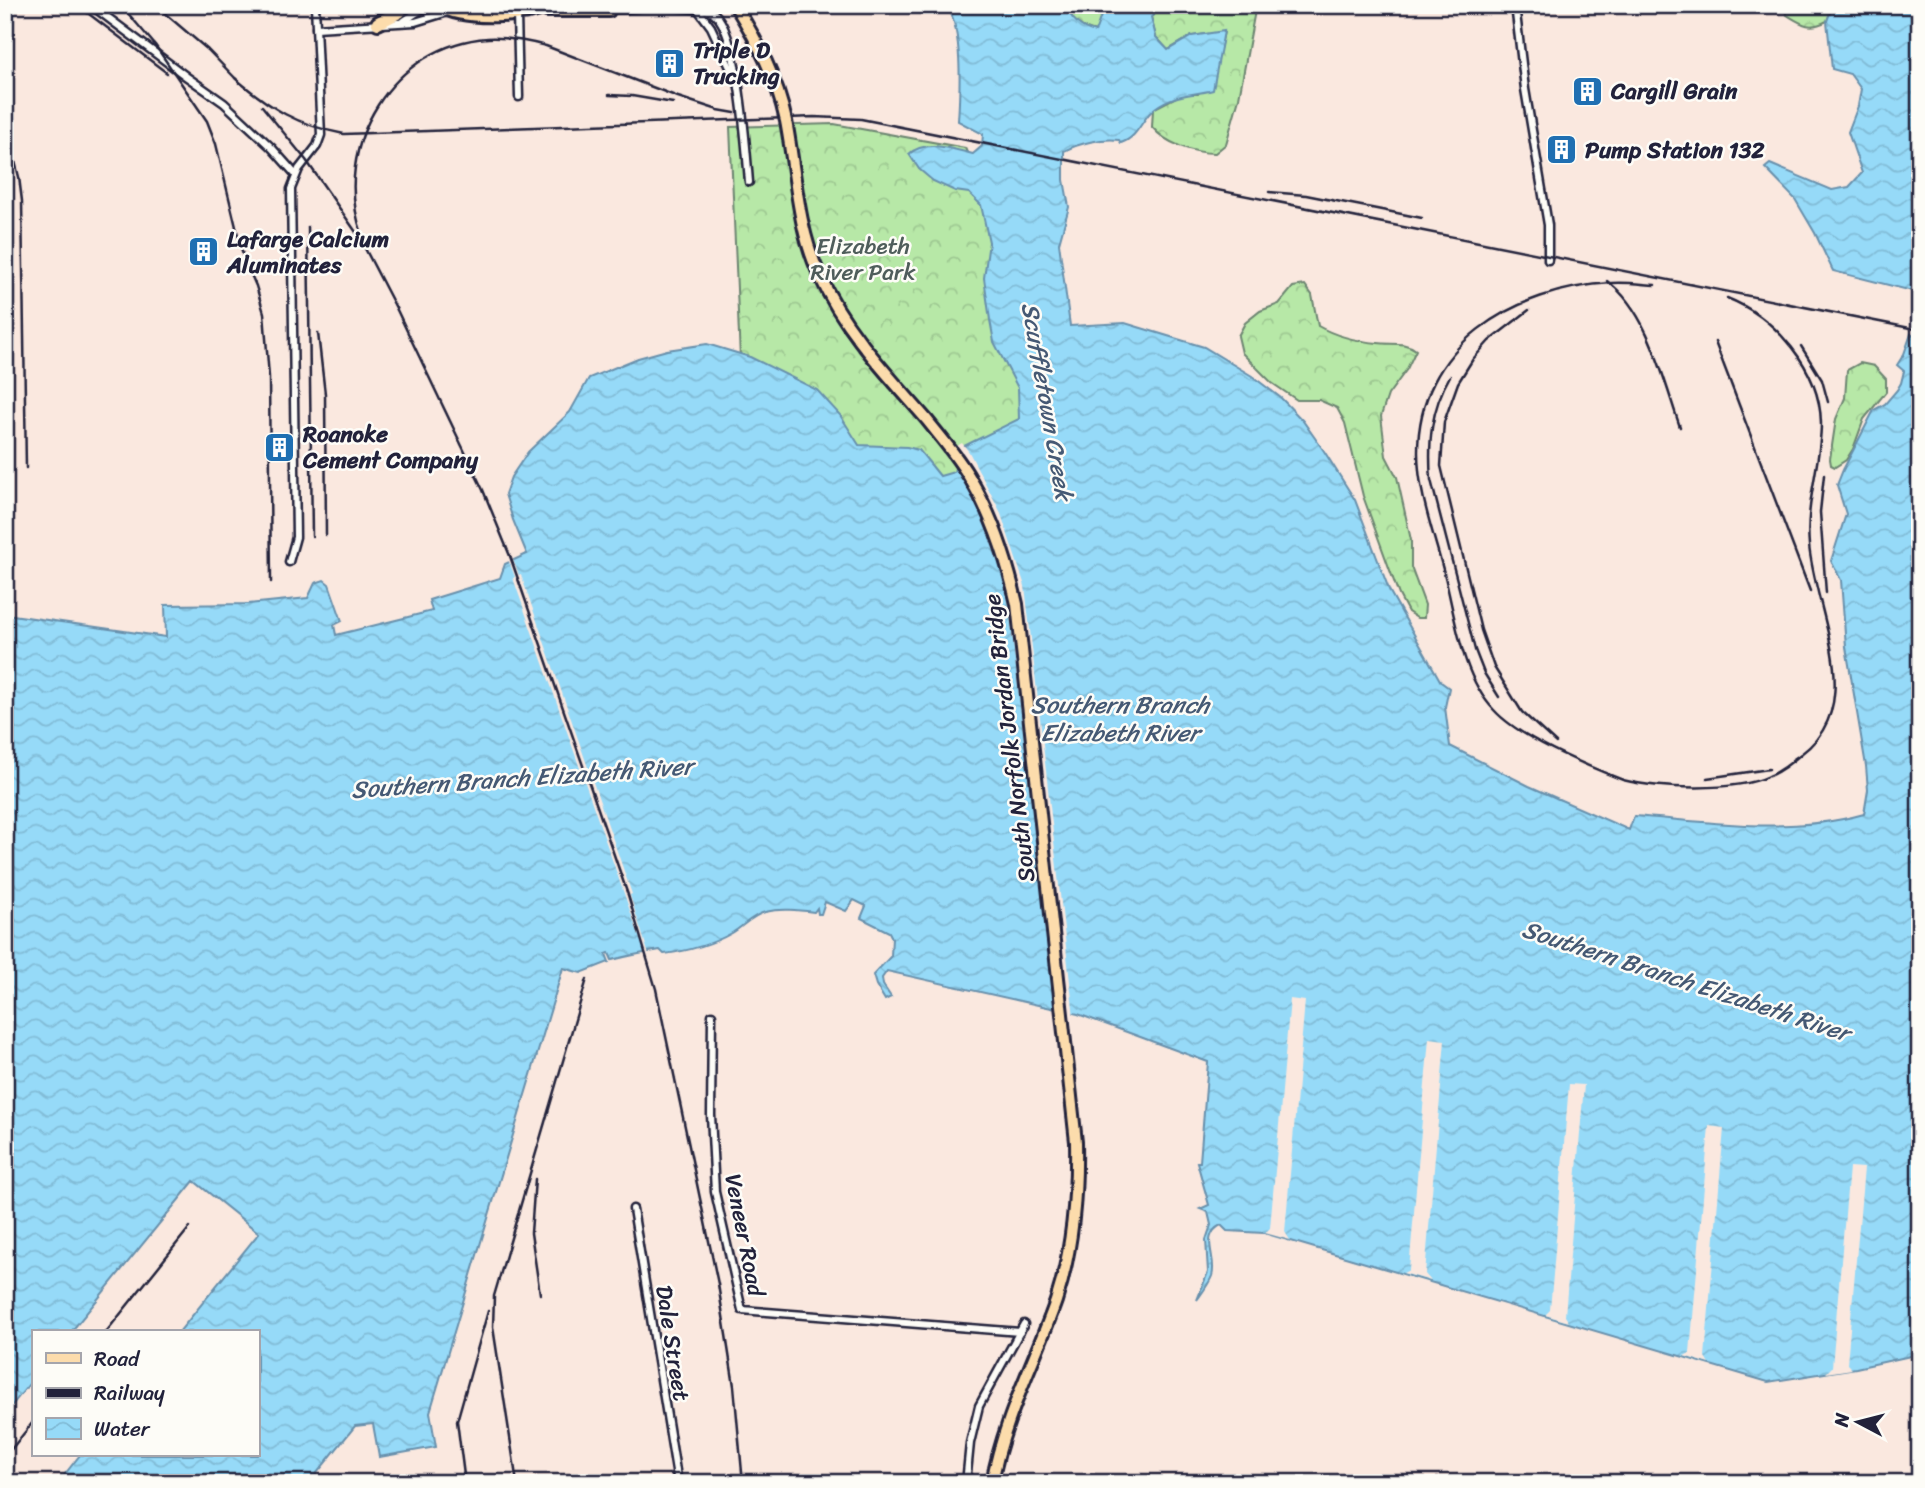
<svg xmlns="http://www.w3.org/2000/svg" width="1925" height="1488" font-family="Sriracha,sans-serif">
  <defs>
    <pattern id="forest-crowns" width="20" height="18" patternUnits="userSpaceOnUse" patternTransform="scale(1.75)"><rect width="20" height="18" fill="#b7e8a7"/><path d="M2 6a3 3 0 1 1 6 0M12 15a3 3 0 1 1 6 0" fill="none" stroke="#9dc791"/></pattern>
    <pattern id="water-waves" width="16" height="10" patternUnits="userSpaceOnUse" patternTransform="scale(1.75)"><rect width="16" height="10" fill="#96daf8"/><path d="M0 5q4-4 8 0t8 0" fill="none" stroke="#81bbd6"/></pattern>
  </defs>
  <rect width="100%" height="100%" fill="#fae8df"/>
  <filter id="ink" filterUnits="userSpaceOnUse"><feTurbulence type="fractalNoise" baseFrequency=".0143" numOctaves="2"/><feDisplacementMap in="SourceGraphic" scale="14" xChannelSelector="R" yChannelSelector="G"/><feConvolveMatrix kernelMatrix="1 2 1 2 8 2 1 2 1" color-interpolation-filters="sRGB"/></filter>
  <g filter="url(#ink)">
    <g fill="url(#forest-crowns)" stroke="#6c8571" stroke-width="2">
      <path d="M1067,5H1105L1096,32C1082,29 1069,20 1067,5Z"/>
      <path d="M1165,5H1256L1239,98L1226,144L1215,153C1193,153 1166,144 1152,127L1153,109L1182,94H1198L1218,58L1224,32L1192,36L1168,50L1156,37L1151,17Z"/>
      <path d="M1785,5H1833L1827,21C1810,30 1803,25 1787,15Z"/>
      <polygon points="834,124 965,148 986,197 1021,386 1021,422 953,477 941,478 859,448 740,359 730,127"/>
      <path d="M1305,285L1312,295L1318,326C1337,337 1356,341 1378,343C1392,345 1404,341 1416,350L1407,369L1388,395L1381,416L1386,456L1397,477L1411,540V567L1425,605L1424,618H1417L1408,612L1399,595L1363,496L1345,423L1337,408L1319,400H1297L1272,383L1242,353L1238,336L1245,323L1260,311L1279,304L1293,287Z"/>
      <polygon points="1860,363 1874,366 1886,379 1886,392 1864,419 1853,449 1846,460 1835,467 1831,465 1830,459 1836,419 1845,398 1847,370"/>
    </g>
    <g fill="url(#water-waves)" stroke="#6890ac" stroke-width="2">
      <path d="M947,5H1067C1069,19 1082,29 1095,32L1105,5H1165L1151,17L1156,37L1168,50L1192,36L1224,31L1213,90C1190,96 1176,93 1155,108C1141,119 1139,137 1121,143L1119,140C1101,138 1080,143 1064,151V180L1069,207L1059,243L1070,326L1125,323L1204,347L1252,376L1281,398L1303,421L1324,451L1355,500L1390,592L1441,682L1449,688L1445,707L1450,746L1529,786L1629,830L1634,816C1711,822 1789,835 1864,814L1868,790L1866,766L1846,647L1841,580L1831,561L1846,514L1837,485L1843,470L1874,410L1885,404L1897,390L1901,383L1904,371L1897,365L1904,354L1911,334L1920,337V1354L1856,1368L1768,1382L1264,1233L1227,1231L1221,1225C1199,1236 1218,1258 1212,1276C1209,1284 1202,1293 1197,1300L1208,1272L1206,1240L1211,1225L1208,1212L1200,1209L1209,1205L1197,1162H1200L1208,1062L1078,1014L887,971L882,978L883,985L891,997L885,1000L876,985L873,975L891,956L892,938L889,932L861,918L866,906L854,900L846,911L825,902L821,914H818L817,908L814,912C798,910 781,908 765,912C751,916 744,926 732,933C711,945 688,951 664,954L660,950C643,953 628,956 612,960L609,953L606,954L609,962L581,973L563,968L430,1412L436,1447L379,1457L373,1424L355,1426L309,1483H58L80,1455H257V1332H179L259,1233L194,1181L71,1332H33V1379L5,1414V1137L12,1128L5,1120V614L166,637L165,605L248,604L308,598L315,583L324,580L329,584L342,621L334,625L336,635L432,611L429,600L500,578L505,564L527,554L513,520L505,494L511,477L528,452L570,412L589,378L638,358L667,350L707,344L750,357L817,390L840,415L859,445L907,447L919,450L940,476L954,472L960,448L1019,419L1018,388L994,342L990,320L984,278L989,242L981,205L969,193L955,191L933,181L919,169L909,154C926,139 953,149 973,154L982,146L983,134L958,121C960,90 963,32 947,5Z"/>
      <polygon points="1833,5 1920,5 1920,293 1833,271 1815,233 1795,199 1765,168 1770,164 1832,190 1849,187 1862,173 1848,132 1858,106 1861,89 1850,74 1832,69 1827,21"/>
    </g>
    <g fill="#fae8df">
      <polygon points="962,443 969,452 1000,511 1025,586 1074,1017 1055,1013 1007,589 983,518 953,462 957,446"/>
      <polygon points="512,557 519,575 521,575 632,894 630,895 649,955 646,956 513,578 515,577 508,559"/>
      <polygon points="1290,999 1305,1001 1285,1232 1290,1240 1265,1233 1270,1228"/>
      <polygon points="1429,1038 1445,1040 1425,1274 1431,1281 1403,1273 1409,1270"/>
      <polygon points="1569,1084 1584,1085 1565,1316 1569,1322 1545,1315 1550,1310"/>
      <polygon points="1709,1126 1724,1128 1705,1357 1710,1364 1684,1356 1690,1353"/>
      <polygon points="1849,1167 1864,1168 1847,1364 1852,1369 1826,1373 1832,1367"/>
    </g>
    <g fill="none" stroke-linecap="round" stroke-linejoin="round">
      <defs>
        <g id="minor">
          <polyline points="91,5 187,77 224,103 272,148 296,175"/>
          <path d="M592,5C617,14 642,5 667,7C678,8 707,8 715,14C739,36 746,148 749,182"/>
          <polyline points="1515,5 1525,89 1548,225 1548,260"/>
          <polyline points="699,11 711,27 735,78"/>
          <polyline points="517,14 519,97"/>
          <polyline points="404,21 428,5"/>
          <polyline points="316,28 415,22 448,12"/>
          <polyline points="289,562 296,537 291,189 299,169 317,146 321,135 315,5"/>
          <polyline points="712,1015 711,1115 715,1192 742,1310 1020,1332"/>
          <polyline points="633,1209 678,1483"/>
          <polyline points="966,1483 970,1443 979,1406 1024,1324"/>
        </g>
        <g id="primary">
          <path d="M436,5C466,22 523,18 555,5"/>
          <polyline points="547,11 609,11"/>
        </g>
        <polyline id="motorway" points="378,23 399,12 404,5"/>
      </defs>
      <use href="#minor" stroke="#22223b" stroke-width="11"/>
      <use href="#primary" stroke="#22223b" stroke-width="16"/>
      <use href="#motorway" stroke="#22223b" stroke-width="18"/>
      <use href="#minor" stroke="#fdfcf7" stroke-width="6"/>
      <use href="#primary" stroke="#fcdcac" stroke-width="10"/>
      <use href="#motorway" stroke="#fcdcac" stroke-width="12"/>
      <g stroke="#22223b" stroke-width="2.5">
        <polyline points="77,5 167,73"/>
        <polyline points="121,5 155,45 207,121 216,144 243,256 256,286 264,313 269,377 271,582"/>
        <polyline points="155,5 208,50 240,83"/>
        <path d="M235,78C271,109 297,125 344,134L814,117L861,119L1920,330"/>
        <polyline points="609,95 632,96 673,103"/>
        <polyline points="262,106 306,160 358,235 397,310 483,490 510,556 628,895 656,989 718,1284 734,1386 743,1483"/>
        <polyline points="5,122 19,177 22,201 26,468"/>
        <polyline points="1269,192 1306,195 1422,218"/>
        <polyline points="308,227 312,536"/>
        <path d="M362,234C330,146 394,44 488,38C508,37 527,41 546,46L678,97L718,110L735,113"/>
        <path d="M1607,281C1648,310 1664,381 1680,427"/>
        <path d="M1655,285C1641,284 1626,282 1612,283C1515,288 1417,345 1418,453C1418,494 1435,537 1445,577C1456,621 1462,676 1494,710C1520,739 1587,766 1623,780C1659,789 1736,792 1769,776C1781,771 1791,763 1801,754"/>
        <path d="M1727,298C1775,317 1820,369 1821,423C1821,464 1805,503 1809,545C1815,615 1873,712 1792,760"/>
        <polyline points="1529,310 1489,341 1473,359 1458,383 1444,422 1441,466 1481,630 1494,667 1522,712 1556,743"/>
        <polyline points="318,333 325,394 326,535"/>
        <polyline points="1715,342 1810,591"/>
        <polyline points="1801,346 1822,380 1828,402"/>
        <path d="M1450,376C1431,409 1428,442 1431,480L1475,650L1484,673L1499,697"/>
        <polyline points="1824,475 1820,512 1826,593"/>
        <polyline points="1707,778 1769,769"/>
        <polyline points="535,1179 531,1233 540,1294"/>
        <polyline points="106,1332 190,1227"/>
        <polyline points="5,1457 33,1422"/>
        <polyline points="465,1483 457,1421 488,1311"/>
        <polyline points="517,1483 493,1327 494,1296 587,979"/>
      </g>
      <defs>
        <path id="primary-bridge" d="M735,5C758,42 777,79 786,121C796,173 797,228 820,276C845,331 888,375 927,420C942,439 959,458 971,480C994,519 1007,560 1017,604L1076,1142C1077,1196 1073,1249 1056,1301C1035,1361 1003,1420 992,1483"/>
      </defs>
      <use href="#primary-bridge" stroke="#22223b" stroke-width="16" stroke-linecap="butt"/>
      <use href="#primary-bridge" stroke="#fcdcac" stroke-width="10"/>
    </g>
  </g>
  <defs>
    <symbol id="building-square" viewBox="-11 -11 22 22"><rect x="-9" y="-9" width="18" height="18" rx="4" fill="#1f6fb2" stroke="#fdfcf7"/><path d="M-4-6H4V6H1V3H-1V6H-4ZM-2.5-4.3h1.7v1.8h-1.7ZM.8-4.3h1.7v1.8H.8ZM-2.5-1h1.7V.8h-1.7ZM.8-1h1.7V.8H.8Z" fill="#fff"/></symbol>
  </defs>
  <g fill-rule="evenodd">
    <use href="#building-square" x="652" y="46" width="35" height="35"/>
    <use href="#building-square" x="1570" y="74" width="35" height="35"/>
    <use href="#building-square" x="1544" y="132" width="35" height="35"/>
    <use href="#building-square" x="186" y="234" width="35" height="35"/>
    <use href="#building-square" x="262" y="430" width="35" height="35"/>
  </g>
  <g text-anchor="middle" stroke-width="5" stroke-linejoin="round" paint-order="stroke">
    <g font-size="23" font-weight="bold" fill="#22223b" stroke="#fdfcf7" text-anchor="start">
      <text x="693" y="58">Triple D<tspan x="693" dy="26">Trucking</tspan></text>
      <text x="1611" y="99">Cargill Grain</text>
      <text x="1585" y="158">Pump Station 132</text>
      <text x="227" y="247">Lafarge Calcium<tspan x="227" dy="26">Aluminates</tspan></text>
      <text x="303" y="442">Roanoke<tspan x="303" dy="26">Cement Company</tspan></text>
    </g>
    <g font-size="23" fill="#4f5d5b" stroke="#fdfcf7">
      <text x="863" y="254">Elizabeth<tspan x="863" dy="26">River Park</tspan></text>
    </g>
    <g font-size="23" fill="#22223b" stroke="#fdfcf7">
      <text transform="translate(1009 738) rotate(-97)" y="8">South Norfolk Jordan Bridge</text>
      <text transform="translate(745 1235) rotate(79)" y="8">Veneer Road</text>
      <text transform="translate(673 1343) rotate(81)" y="8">Dale Street</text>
    </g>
    <g font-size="24" font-style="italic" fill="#455974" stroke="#fdfcf7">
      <text transform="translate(1047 401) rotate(80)" y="8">Scuffletown Creek</text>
      <text x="1120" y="713">Southern Branch<tspan x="1120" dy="28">Elizabeth River</tspan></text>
      <text transform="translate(522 778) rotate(-4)" y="8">Southern Branch Elizabeth River</text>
      <text transform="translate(1686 981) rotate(18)" y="8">Southern Branch Elizabeth River</text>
    </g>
  </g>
  <rect width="1925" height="1488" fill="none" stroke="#fdfcf7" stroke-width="28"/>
  <rect x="14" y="14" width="1897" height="1460" fill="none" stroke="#22223b" stroke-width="2.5" filter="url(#ink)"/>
  <rect x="32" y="1330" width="228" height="126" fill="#fdfcf7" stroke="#a5a5ac" stroke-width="2"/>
  <rect x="46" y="1353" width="35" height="10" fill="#fcdcac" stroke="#a5a5ac" stroke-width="2"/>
  <text x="94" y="1366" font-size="21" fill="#22223b">Road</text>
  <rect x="46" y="1388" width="35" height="10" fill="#22223b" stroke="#a5a5ac" stroke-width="2"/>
  <text x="94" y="1400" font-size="21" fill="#22223b">Railway</text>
  <rect x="46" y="1418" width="35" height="21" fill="url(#water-waves)" stroke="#a5a5ac" stroke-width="2"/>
  <text x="94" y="1436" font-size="21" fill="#22223b">Water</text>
  <g transform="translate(1858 1422) rotate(277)" stroke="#fdfcf7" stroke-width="5" paint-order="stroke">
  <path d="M0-5L12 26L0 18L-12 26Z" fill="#22223b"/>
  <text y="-10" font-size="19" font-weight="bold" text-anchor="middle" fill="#22223b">N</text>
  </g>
</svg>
